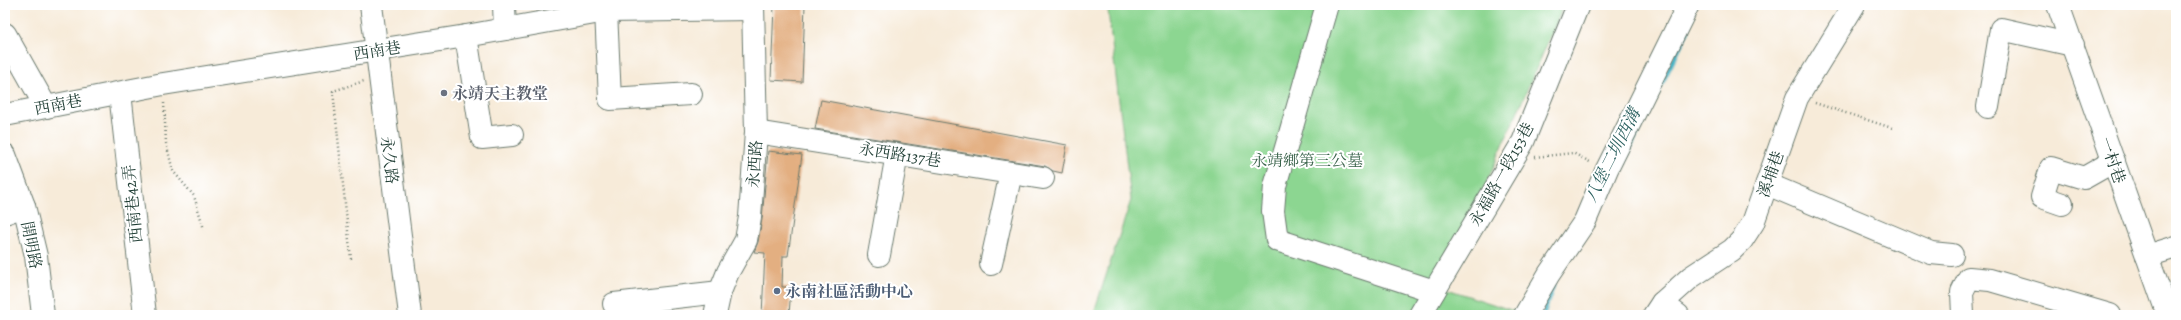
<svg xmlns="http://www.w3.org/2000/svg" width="2181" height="320" font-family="Alegreya,'Noto Serif TC',serif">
  <rect width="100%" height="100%" fill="#fff"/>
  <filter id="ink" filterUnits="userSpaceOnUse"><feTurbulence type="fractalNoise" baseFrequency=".025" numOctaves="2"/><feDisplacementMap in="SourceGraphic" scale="8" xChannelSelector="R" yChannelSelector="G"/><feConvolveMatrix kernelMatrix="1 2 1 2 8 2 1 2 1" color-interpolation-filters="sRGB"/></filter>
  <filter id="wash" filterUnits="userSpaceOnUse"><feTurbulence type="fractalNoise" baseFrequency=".012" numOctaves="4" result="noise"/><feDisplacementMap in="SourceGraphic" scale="16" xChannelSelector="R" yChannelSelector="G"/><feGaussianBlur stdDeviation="0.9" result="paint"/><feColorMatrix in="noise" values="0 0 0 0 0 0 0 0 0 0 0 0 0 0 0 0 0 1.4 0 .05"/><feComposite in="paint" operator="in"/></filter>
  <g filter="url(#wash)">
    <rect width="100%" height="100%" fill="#f7ebd9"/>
    <polygon fill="#8cd691" stroke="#568a62" points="1110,5 1564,5 1441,287 1517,312 1516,315 1093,315 1131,200 1108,11"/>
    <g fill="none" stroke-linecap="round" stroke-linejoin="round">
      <g stroke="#49b5c6" stroke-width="4.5">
        <polyline points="1605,199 1688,30"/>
        <polyline points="1543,315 1553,286"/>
      </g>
    </g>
    <g id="blocks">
      <g fill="#e3af81">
        <polygon points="774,5 805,5 802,82 771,80"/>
        <polygon points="821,100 1067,145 1062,173 1053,171 1045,166 815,129"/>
        <polygon points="768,151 802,155 788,256 783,256 782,287 791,287 789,315 762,315 765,253 754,252 758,242 762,219"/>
      </g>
    </g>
  </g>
  <g filter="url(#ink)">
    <use href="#blocks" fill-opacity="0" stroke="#6b7a6e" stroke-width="1"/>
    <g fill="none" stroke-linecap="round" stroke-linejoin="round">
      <defs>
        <g id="minor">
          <polyline points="371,5 410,315"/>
          <polyline points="504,5 505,29"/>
          <polyline points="1327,5 1275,186 1273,211 1277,240 1434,291"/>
          <polyline points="2058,5 2168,315"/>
          <polyline points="606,11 610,99 691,94"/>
          <polyline points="5,34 46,107"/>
          <polyline points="466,36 482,138 512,135"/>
          <polyline points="120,93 145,315"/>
          <polyline points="1988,107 2001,29 2073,45"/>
          <polyline points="5,115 163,84 466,36 606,11 752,9"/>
          <polyline points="756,132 1043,178"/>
          <polyline points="5,155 24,206 36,256 43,315"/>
          <polyline points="1767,184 1931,253 1952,255"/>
          <polyline points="2062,204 2042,197 2051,168 2084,178 2114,161"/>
          <polyline points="5,213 24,206"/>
          <polyline points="879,255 897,154"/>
          <polyline points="2147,256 2176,247"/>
          <polyline points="991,264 1011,173"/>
          <polyline points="1662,303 1678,315"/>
          <polyline points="614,304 720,292"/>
          <polyline points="715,315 720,292 728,272 746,240 750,217 756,132 753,5"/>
          <polyline points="1420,315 1523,142 1578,5"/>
          <polyline points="1525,315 1549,274 1585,221 1607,169 1688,5"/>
          <polyline points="1654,315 1662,303 1691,277 1732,250 1742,240 1753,223 1797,98 1854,5"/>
          <polyline points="1963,315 1962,292 1969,278 1990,280 2110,315"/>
        </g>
      </defs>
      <use href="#minor" stroke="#6b7a6e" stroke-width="24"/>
      <g stroke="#6b7a6e" stroke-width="2.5" stroke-dasharray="1 3" stroke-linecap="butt">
        <polyline points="164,103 166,143 173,171 194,196 204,229"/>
        <polyline points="1815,103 1892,128"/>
        <polyline points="1535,157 1573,153 1590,162"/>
        <polyline points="351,259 333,91 364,81"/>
      </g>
      <use href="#minor" stroke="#fff" stroke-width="22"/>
    </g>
  </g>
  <circle fill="#6b7280" stroke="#fff" stroke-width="1.5" cx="444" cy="93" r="4"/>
  <circle fill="#5c6f8a" stroke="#fff" stroke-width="1.5" cx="777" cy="291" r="4"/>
  <g text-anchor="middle" stroke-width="4" stroke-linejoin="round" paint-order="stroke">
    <g font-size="16" fill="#1f3d34" stroke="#fff">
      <text transform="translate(377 50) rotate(-9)" y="6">西南巷</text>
      <text transform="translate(58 104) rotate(-11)" y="6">西南巷</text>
      <text transform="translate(900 154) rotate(9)" y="6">永西路137巷</text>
      <text transform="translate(390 160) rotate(83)" y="6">永久路</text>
      <text transform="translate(2113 160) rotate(71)" y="6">一村巷</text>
      <text transform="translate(754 164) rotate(-86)" y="6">永西路</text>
      <text transform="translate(1501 174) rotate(-61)" y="6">永福路一段153巷</text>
      <text transform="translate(1770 174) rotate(-70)" y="6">溪埔巷</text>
      <text transform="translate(132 204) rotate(-96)" y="6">西南巷42弄</text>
      <text transform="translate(32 245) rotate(79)" y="6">開明路</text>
    </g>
    <g font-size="16" font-weight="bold" fill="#5b616d" stroke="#fff" text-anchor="start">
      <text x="452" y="99">永靖天主教堂</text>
    </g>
    <g font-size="16" fill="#3a634b" stroke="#fff">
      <text x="1307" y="166">永靖鄉第三公墓</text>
    </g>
    <g font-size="16" font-weight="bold" fill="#4e5e75" stroke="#fff" text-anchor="start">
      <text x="785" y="297">永南社區活動中心</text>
    </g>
    <g font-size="17" font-style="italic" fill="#2c6160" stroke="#fff">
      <text transform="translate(1612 155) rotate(-63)" y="6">八堡二圳西溝</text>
    </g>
  </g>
  <rect width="2181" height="320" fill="none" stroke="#fff" stroke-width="20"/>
</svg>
